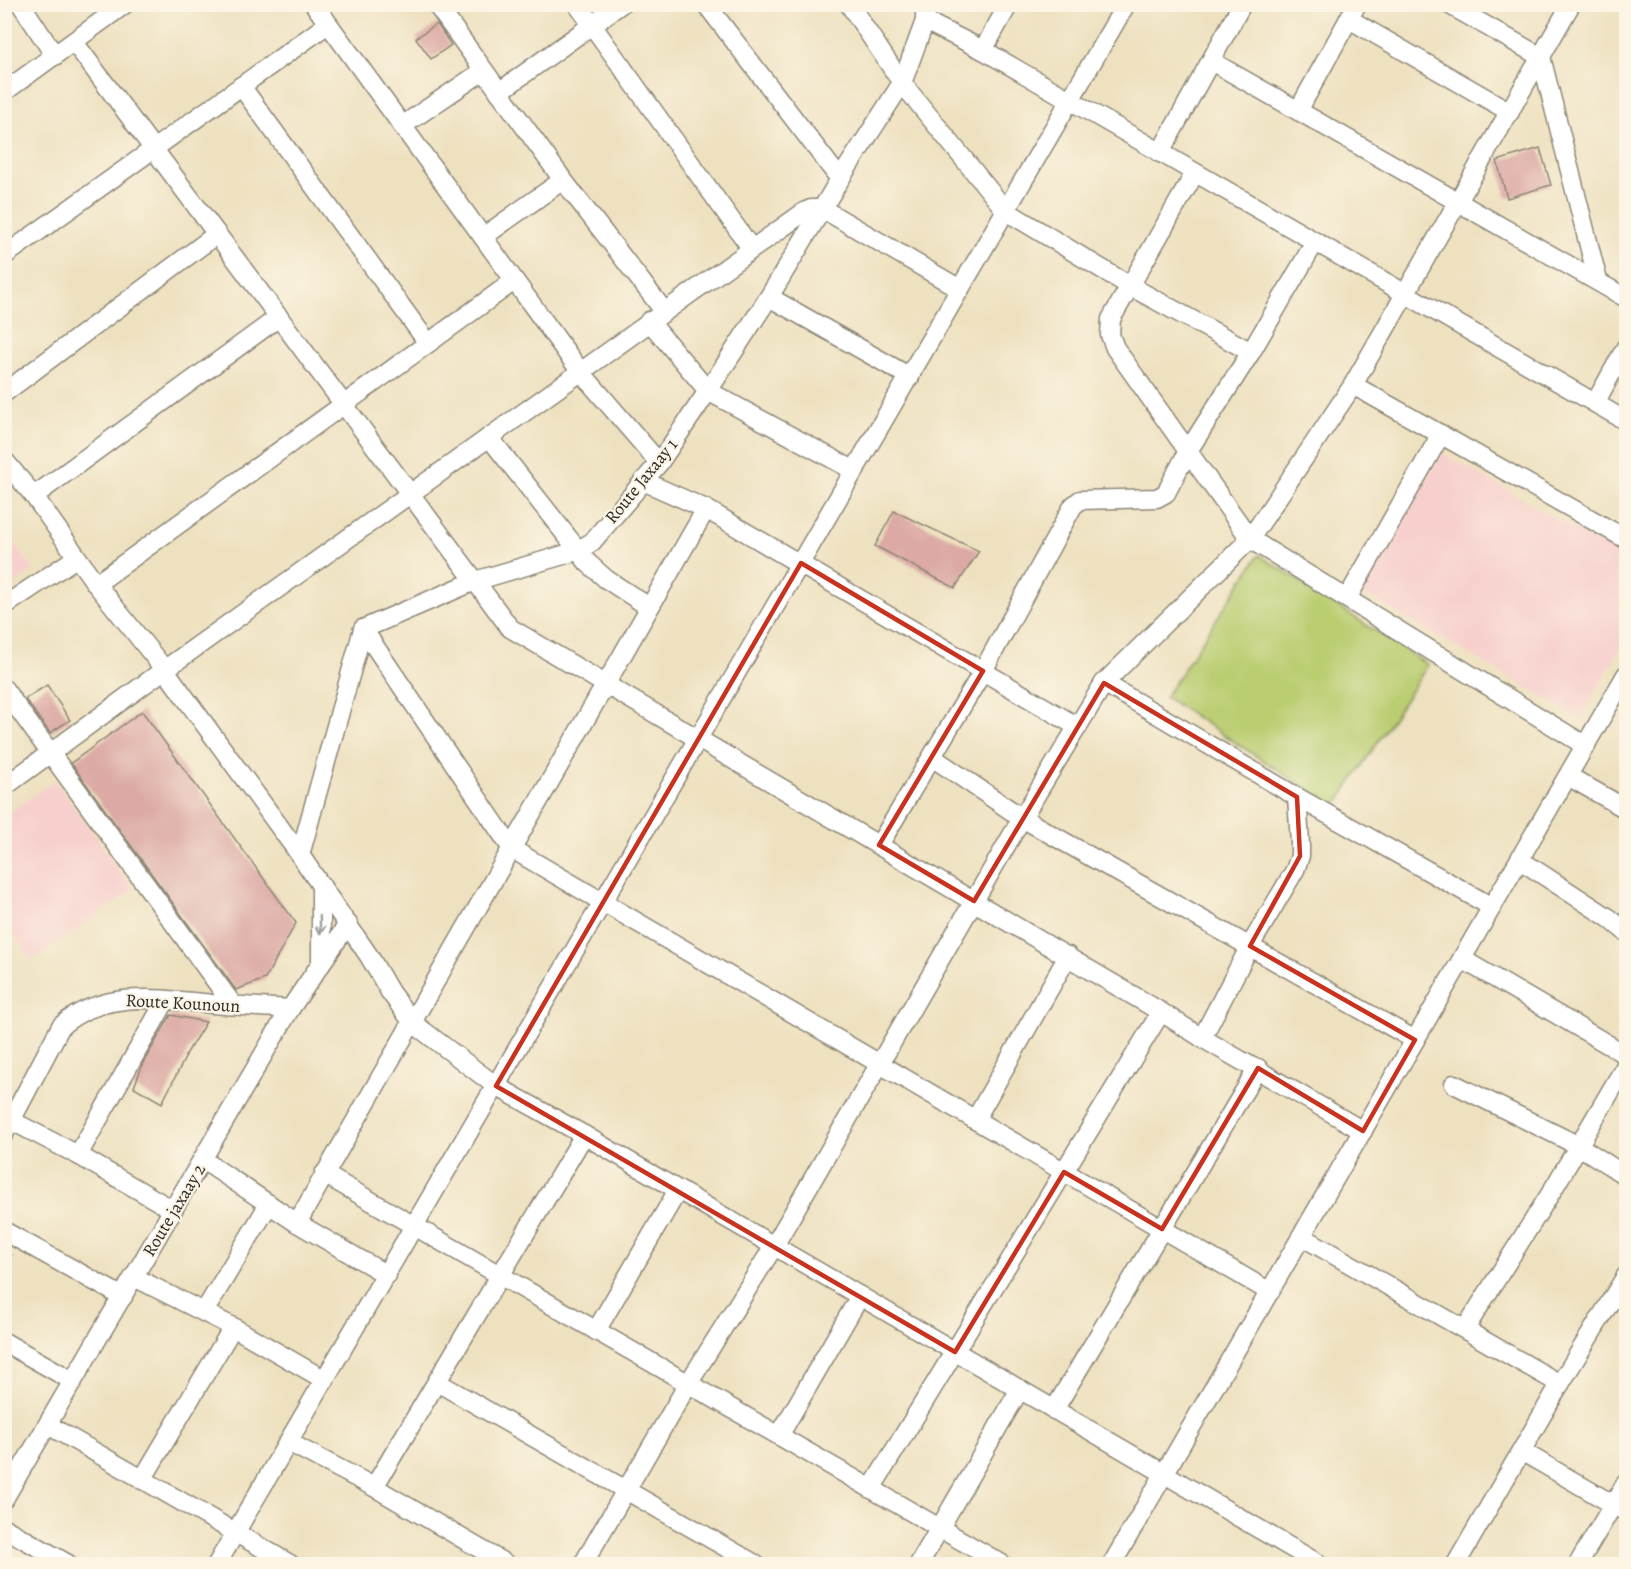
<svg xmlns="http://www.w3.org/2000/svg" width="1631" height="1569" font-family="Alegreya,serif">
  <rect width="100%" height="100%" fill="#fcf5e5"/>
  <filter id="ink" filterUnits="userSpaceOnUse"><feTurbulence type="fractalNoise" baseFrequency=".0167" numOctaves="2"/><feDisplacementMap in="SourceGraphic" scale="12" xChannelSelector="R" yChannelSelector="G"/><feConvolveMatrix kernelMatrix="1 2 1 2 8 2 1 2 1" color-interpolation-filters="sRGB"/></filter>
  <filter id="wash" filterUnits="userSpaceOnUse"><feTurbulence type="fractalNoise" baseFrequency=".008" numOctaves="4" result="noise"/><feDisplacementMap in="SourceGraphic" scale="24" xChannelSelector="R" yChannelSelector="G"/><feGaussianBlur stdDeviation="1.35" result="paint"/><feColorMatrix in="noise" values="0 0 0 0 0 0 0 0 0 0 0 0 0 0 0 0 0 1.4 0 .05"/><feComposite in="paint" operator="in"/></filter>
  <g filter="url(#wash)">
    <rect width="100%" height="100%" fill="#eee1c0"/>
    <g fill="#f7d0cd">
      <polygon points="1442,453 1626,559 1626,638 1580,718 1361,592"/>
      <polygon points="4,530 34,570 5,591 4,591"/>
      <polygon points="55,780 133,890 32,960 5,922 5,816"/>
    </g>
    <polygon fill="#bacd71" stroke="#727c4e" stroke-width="1.5" points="1259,555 1428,665 1335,807 1165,697"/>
    <g id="blocks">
      <g fill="#dca9a4">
        <polygon points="437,24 451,45 431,59 416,38"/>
        <polygon points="1540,148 1551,185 1507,198 1497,161"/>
        <polygon points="894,511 979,551 955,588 875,546"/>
        <polygon points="47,685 70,720 50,733 25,699"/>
        <polygon points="142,711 296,923 265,979 236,990 71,763"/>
        <polygon points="171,1015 206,1022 185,1056 186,1056 162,1103 134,1087 144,1061"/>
      </g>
    </g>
  </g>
  <g filter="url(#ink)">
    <use href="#blocks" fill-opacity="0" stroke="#8c8676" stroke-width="1.5"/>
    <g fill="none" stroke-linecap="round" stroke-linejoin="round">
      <defs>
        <g id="minor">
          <polyline points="21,4 55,56"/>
          <polyline points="314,4 580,371 659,463"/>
          <polyline points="436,4 563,180 664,311"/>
          <polyline points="577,4 751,248"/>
          <polyline points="706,4 840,179"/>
          <polyline points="849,4 902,83 1006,211 1130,286 1251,352"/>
          <polyline points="1448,4 1541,57 1598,281"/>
          <polyline points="1349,19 1510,112"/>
          <polyline points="925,21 983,50 1626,421"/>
          <polyline points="74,42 510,628 1161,1012 1202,1038 1363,1131"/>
          <polyline points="983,50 1009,4"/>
          <polyline points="1211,61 1626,298"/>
          <polyline points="241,86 428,343"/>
          <polyline points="4,92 125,4"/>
          <polyline points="499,92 621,4"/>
          <polyline points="1298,111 1357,4"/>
          <polyline points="402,126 483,71"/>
          <polyline points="1160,153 1242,4"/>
          <polyline points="1195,173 1111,319 1110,335 1115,348 1250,539 1586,746"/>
          <polyline points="483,237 563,180"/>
          <polyline points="4,256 328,24"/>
          <polyline points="769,297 910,377"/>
          <polyline points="649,321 708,391 855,471"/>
          <polyline points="1353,385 1626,539"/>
          <polyline points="4,393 217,234"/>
          <polyline points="1595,403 1626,347"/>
          <polyline points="489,437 588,563 606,579 649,607"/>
          <polyline points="4,460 34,496 96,584 165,670 300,855 369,956 390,992 413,1023 496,1086 584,1135 1319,1564"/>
          <polyline points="643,481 706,509 1078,727"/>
          <polyline points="34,496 279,317"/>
          <polyline points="96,584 514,281"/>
          <polyline points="1348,597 1441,434"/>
          <polyline points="4,606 76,558"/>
          <polyline points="363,629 512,849 1270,1292"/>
          <polyline points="363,629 475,581 577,551 592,542 659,463 708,391 769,297 840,179 902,83 925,21 925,4"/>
          <polyline points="1104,683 1297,797 1492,907"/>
          <polyline points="4,689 233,1005"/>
          <polyline points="932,757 1022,818 1415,1040"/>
          <polyline points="1568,776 1626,809"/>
          <polyline points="4,787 150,680 804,212 811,209 823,209 960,289"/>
          <polyline points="879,845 983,671 1073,506 1080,500 1157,498 1166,493 1188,451 1251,352 1315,242"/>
          <polyline points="300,855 363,629"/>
          <polyline points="1520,860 1609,918 1626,932"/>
          <polyline points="321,885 321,965"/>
          <polyline points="1462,959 1626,1055"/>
          <polyline points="1202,1038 1250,946 1295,870 1300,856 1300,843 1297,797"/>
          <polyline points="1454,1084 1579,1146 1626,1176"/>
          <polyline points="975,1120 1068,956"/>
          <polyline points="12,1121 78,1155 173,1210"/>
          <path d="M4,1134L61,1026C104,989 160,999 212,1004C238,1006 264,1007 290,1009"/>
          <polyline points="78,1155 166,1000"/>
          <polyline points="203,1160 297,1223 387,1275"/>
          <polyline points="324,1174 1002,1564"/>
          <polyline points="297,1223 706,509"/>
          <polyline points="4,1231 123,1297"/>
          <polyline points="1301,1236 1560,1384"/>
          <polyline points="134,1277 233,1327 325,1380"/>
          <polyline points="204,1312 269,1204"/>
          <polyline points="1465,1329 1552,1191 1626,1065"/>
          <polyline points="596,1331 678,1190"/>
          <polyline points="4,1342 73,1381"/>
          <polyline points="437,1382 755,1564"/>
          <polyline points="1054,1410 1258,1068"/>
          <polyline points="48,1425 290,1564"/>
          <polyline points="779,1436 860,1296"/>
          <polyline points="290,1443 374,1487 506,1564"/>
          <polyline points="1523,1452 1626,1512"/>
          <polyline points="142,1480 233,1327"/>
          <polyline points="374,1487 584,1135"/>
          <polyline points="871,1489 1161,1012"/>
          <polyline points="4,1499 290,1009 348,924"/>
          <polyline points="4,1528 68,1564"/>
          <polyline points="217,1564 1126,4"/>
          <polyline points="583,1564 688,1384 774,1246 1022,818 1104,683 1250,539 1353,385 1571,4"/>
          <polyline points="919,1564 1020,1389"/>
          <polyline points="1112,1564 1626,675"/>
          <polyline points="1456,1564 1560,1384 1626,1276"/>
          <polyline points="1578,1564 1626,1483"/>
        </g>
      </defs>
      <use href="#minor" stroke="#8c8676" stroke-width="21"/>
      <polyline stroke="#8c8676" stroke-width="3" stroke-dasharray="1.5 4.5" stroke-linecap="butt" points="4,1271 13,1255"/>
      <use href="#minor" stroke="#fff" stroke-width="18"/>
    </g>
    <defs><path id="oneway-shaft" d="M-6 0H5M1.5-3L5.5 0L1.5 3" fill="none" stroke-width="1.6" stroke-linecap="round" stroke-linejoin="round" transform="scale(1.5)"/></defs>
    <use stroke="#a0a0a0" href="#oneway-shaft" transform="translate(320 925) rotate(89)"/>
  </g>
  <path fill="none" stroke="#c8321e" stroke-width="4.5" stroke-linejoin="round" d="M801,563L983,671L879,845L974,901L1104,683L1297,797L1300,856L1250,946L1415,1040L1363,1131L1258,1068L1162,1229L1064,1172L955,1352L496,1086Z"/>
  <g text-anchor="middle" stroke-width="4.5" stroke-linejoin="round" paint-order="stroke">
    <g font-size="18" fill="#2b2b2b" stroke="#fcf5e5">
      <text transform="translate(641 481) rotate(-51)" y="6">Route Jaxaay 1</text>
      <text transform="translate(183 1003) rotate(3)" y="6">Route Kounoun</text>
      <text transform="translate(174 1210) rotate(-59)" y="6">Route jaxaay 2</text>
    </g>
  </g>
  <rect width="1631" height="1569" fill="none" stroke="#fcf5e5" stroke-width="24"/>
</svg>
